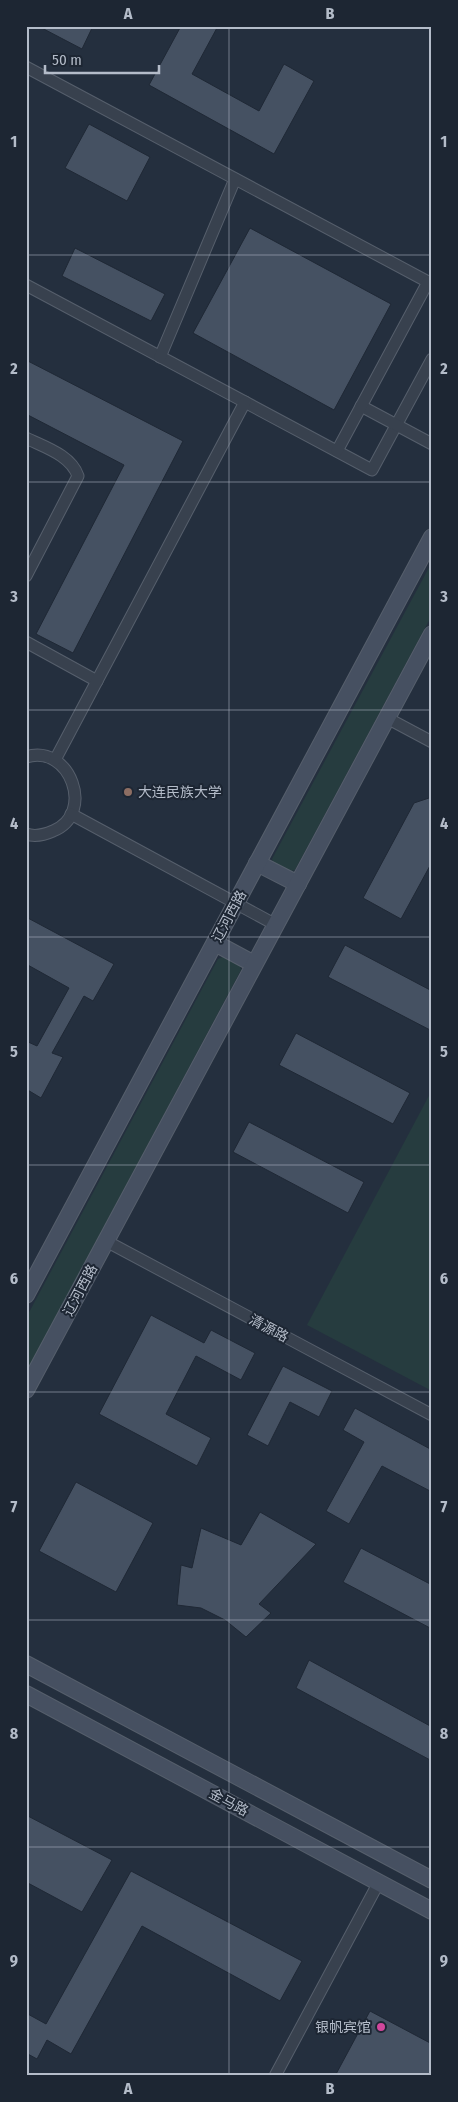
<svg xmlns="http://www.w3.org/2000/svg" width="458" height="2102" font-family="'Fira Sans Condensed','Noto Sans SC',sans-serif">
  <rect width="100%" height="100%" fill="#242f3e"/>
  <g fill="#263c3f">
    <polygon points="432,562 432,615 295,870 284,873 275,868 272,859"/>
    <polygon points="229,954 238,959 241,970 26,1373 26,1318 218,959"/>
    <polygon points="432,1090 432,1391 307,1325"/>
  </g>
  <g fill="#455162" stroke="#1f2835">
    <polygon points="38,26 93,26 82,49"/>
    <polygon points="181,26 218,26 192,74 259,111 284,64 314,81 274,154 149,85"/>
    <polygon points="89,124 150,157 127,201 65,168"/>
    <polygon points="250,228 391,304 334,410 193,333"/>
    <polygon points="75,248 165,294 151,321 62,276"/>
    <polygon points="26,360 183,441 73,653 36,634 124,465 26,414"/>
    <polygon points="432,797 432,862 401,919 363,898 414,803"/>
    <polygon points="26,917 114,964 93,1001 84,996 52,1053 63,1057 41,1098 26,1089 26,1041 37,1046 69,988 26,964"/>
    <polygon points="345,945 432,991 432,1031 328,977"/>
    <polygon points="296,1033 410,1093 393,1124 279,1065"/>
    <polygon points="249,1122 364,1182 348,1213 233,1152"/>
    <polygon points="151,1315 204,1343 211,1330 255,1353 241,1380 196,1356 166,1414 211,1438 197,1466 99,1414"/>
    <polygon points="283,1366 332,1391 319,1417 290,1402 268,1446 247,1435"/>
    <polygon points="355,1408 432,1450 432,1492 382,1466 349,1524 326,1511 364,1442 343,1430"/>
    <polygon points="76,1482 153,1523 116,1592 39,1551"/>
    <polygon points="260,1512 316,1544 259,1604 271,1613 246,1637 225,1620 201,1608 177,1605 181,1565 192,1568 201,1528 241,1545"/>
    <polygon points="361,1548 432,1585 432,1629 343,1582"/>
    <polygon points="309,1660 432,1727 432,1761 296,1688"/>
    <polygon points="26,1815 112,1860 82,1912 26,1882"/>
    <polygon points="131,1871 302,1961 280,2001 142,1926 71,2054 47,2040 37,2059 26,2053 26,2013 46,2024"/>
    <polygon points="370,2011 432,2044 432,2076 335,2076"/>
  </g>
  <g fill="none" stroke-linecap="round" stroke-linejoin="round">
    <defs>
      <g id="street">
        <polyline points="26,67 432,284"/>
        <polyline points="26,285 372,470 432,359"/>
        <polyline points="160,357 235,179"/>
        <polyline points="361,406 432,444"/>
        <path d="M26,438C44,447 71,455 78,476L26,576"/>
        <polyline points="337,451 428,282"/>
        <polyline points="26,642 97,681"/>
        <polyline points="387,718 432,742"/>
        <path d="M26,757C70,743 96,814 53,831C44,835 35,837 26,834"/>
        <polyline points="55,760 245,402"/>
        <polyline points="71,814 276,925"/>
        <polyline points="106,1241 432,1415"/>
        <polyline points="275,2076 379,1882"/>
      </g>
      <g id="secondary">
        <polyline points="257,863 298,884"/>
        <polyline points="215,943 254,964"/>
        <polyline points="26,1295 432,537"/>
        <polyline points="26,1390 432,634"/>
        <polyline points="26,1664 432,1880"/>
        <polyline points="26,1694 432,1911"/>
      </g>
    </defs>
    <use href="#street" stroke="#565f6c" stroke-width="13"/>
    <use href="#secondary" stroke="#565f6c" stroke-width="18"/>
    <use href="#street" stroke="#38414e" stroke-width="11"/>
    <use href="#secondary" stroke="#465061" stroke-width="16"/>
  </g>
  <path fill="none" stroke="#b4bcc9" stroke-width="1" stroke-opacity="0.55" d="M229,26V2076M26,255H432M26,482H432M26,710H432M26,937H432M26,1165H432M26,1392H432M26,1620H432M26,1847H432"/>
  <circle fill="#8d6e63" stroke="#1d2633" stroke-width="2" cx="128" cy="792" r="5"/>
  <circle fill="#d1479c" stroke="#1d2633" stroke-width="2" cx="381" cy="2027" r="5"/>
  <g text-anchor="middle" stroke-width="4" stroke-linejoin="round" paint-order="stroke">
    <g font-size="14" fill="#b4bcc9" stroke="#1d2633" text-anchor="start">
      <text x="138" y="797">大连民族大学</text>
      <text x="371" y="2032" text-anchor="end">银帆宾馆</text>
    </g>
    <g font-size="14" fill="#b4bcc9" stroke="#1d2633">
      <text transform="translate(229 916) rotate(-62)" y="5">辽河西路</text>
      <text transform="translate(80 1290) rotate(-62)" y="5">辽河西路</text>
      <text transform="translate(269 1328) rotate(28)" y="5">清源路</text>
      <text transform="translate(229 1802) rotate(28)" y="5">金马路</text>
    </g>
  </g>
  <rect width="458" height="2102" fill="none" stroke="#1d2633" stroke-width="55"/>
  <path d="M45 65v8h114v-8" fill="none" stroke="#b4bcc9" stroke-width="2.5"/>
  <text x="52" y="65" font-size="15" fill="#b4bcc9" stroke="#1d2633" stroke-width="4" paint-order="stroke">50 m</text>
  <rect x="28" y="28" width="402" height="2046" fill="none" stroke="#b4bcc9" stroke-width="2"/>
  <g font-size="16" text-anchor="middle" font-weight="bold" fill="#b4bcc9">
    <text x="128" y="19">A</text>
    <text x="330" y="19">B</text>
    <text x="14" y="147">1</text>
    <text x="444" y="147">1</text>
    <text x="14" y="374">2</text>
    <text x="444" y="374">2</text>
    <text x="14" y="602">3</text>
    <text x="444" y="602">3</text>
    <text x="14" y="829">4</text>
    <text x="444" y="829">4</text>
    <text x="14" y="1057">5</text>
    <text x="444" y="1057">5</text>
    <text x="14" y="1284">6</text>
    <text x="444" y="1284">6</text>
    <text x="14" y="1512">7</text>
    <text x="444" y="1512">7</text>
    <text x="14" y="1739">8</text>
    <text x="444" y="1739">8</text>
    <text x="14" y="1966">9</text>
    <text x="444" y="1966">9</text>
    <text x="128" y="2094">A</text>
    <text x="330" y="2094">B</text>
  </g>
</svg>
